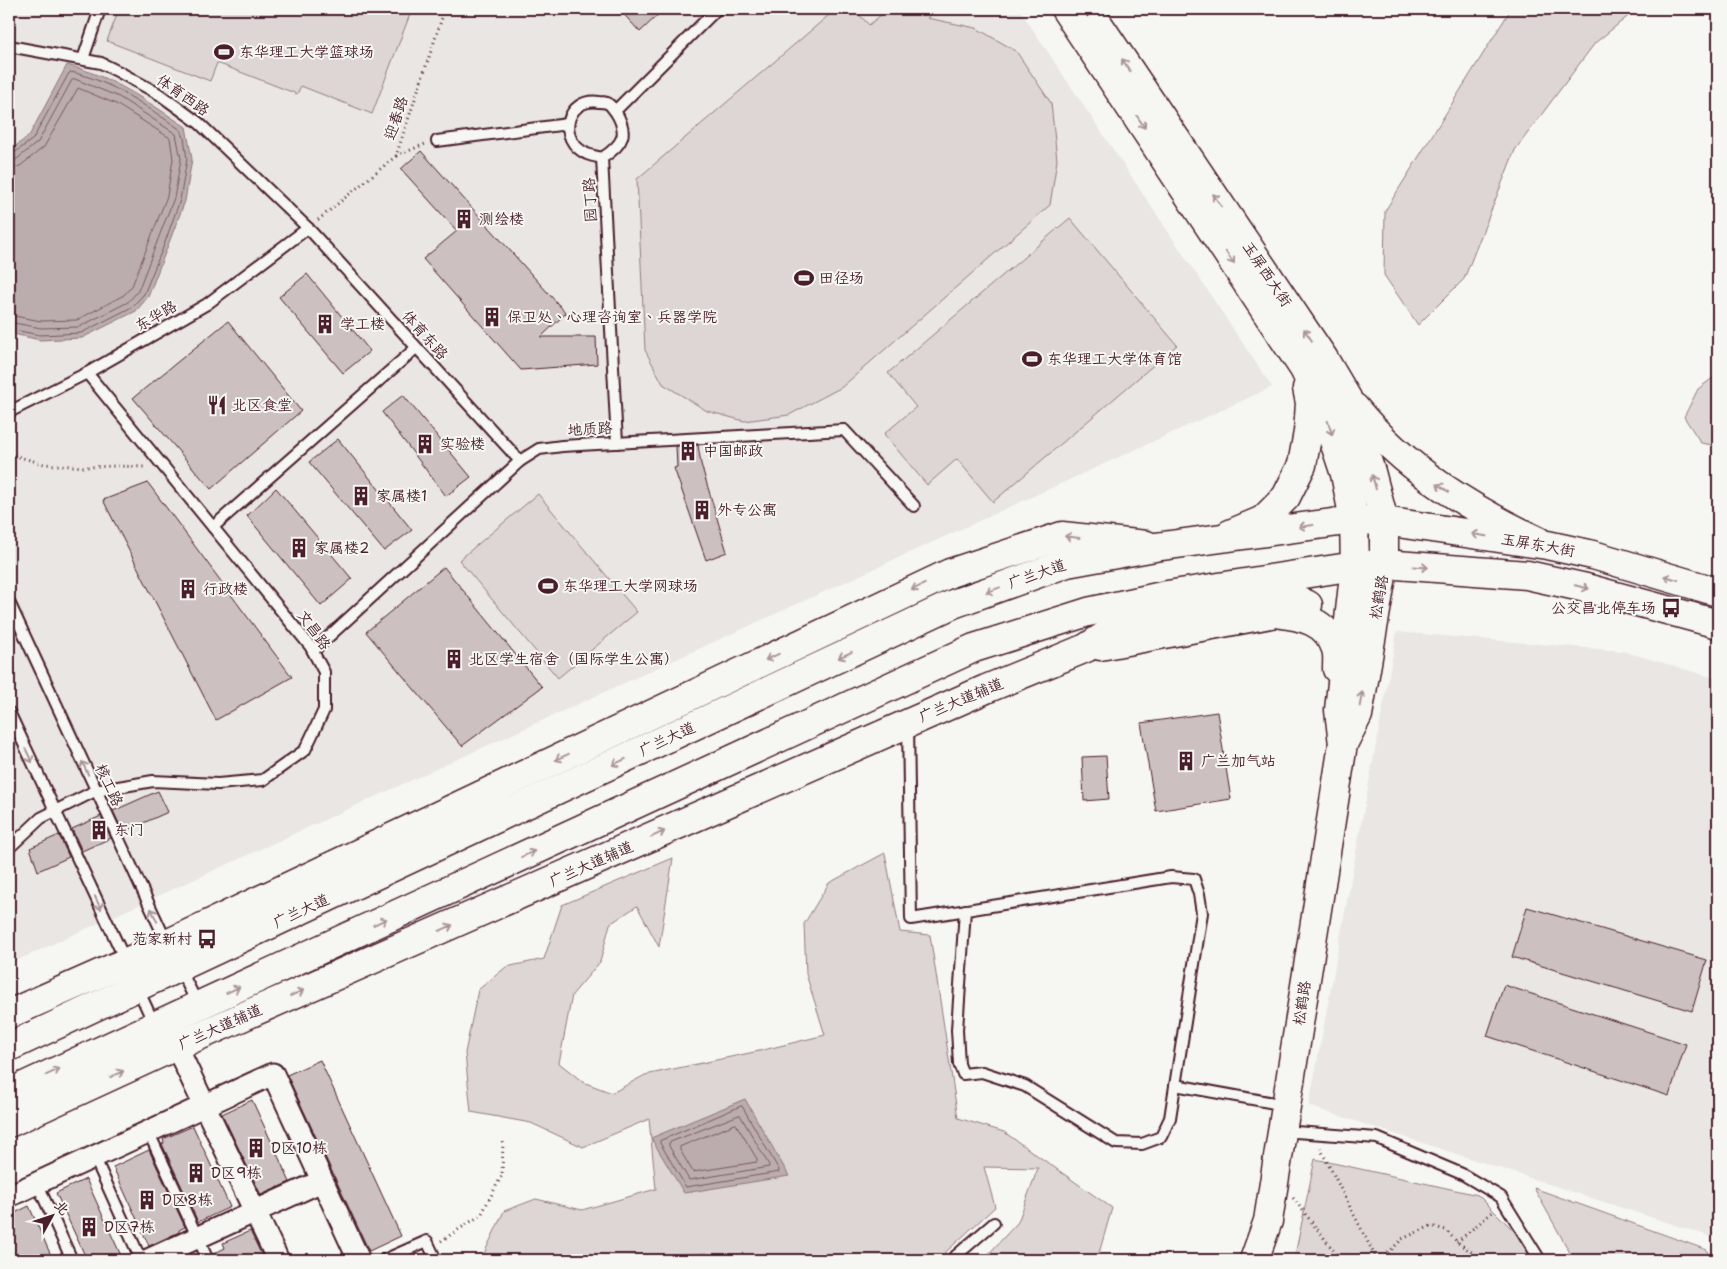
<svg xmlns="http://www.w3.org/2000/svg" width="1727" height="1269" font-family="'Shantell Sans','LXGW WenKai TC',sans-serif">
  <rect width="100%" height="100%" fill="#f6f6f2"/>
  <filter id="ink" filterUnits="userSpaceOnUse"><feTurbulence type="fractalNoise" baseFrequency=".02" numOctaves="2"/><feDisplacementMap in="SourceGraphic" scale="10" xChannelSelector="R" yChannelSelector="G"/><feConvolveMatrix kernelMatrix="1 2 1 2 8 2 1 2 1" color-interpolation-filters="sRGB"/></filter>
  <g filter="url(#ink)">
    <g fill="#e9e6e3">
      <polygon points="9,9 1019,9 1272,387 9,964"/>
      <polygon points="1397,632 1622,651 1718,679 1718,1239 1309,1106"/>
    </g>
    <g fill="#ddd6d5" stroke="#947a80">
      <polygon points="119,9 412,9 372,114 301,86 297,94 217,63 210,81 107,41"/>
      <polygon points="836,9 854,9 869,25 888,9 937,9 927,18 976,28 1016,51 1051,103 1057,160 1050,205 842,387 789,415 744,421 707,411 663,384 645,350 637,179"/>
      <polygon points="1511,9 1637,9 1595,43 1515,150 1464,279 1418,325 1384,275 1385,211"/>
      <polygon points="1070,218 1177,345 993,502 957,459 927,485 884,434 916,407 888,373"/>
      <polygon points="1718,374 1718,446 1701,443 1684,417 1698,389"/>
      <polygon points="538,494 637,612 558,678 459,560"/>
      <polygon points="885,853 900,932 930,935 958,1118 1004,1132 1112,1208 1097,1260 983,1260 1018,1222 1038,1168 984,1167 995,1207 937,1260 712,1260 707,1253 629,1257 626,1260 481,1260 504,1211 536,1199 582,1210 656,1189 649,1119 583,1147 531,1123 471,1112 465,1053 478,990 506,967 544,959 562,905 673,858 659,947 637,906 610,924 600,962 572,995 559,1063 583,1082 612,1093 645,1075 759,1051 825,1035 806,974 804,924 829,883"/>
      <polygon points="1315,1159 1478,1195 1543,1260 1294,1260"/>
      <polygon points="1534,1188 1707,1250 1710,1260 1574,1260"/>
    </g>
    <g fill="#bbadae" stroke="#8e747a">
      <path d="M67,65C112,76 148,102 186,127L192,159L185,201L148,297L136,311L82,338L40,340L9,333V151L29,136Z"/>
      <polygon points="745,1099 789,1176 684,1193 651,1138"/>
    </g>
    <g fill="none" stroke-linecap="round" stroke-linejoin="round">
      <g stroke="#77585f" stroke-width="1">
        <path d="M9,155L13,154L33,139L69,73L71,72C112,81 147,107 181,130L184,138L187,159L180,200L164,245L144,294L132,307L81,333L40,335L9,329"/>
        <polyline points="9,161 17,159 38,142 72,80 75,79 119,97 176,134 181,159 174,198 138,291 128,302 79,327 41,328 9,322"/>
        <polyline points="9,169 20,166 44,147 78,88 116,104 170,138 173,159 167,196 132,286 124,295 77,320 41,321 9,315"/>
        <polygon points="742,1106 779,1170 779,1172 686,1187 660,1143 660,1141"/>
        <polygon points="740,1115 769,1165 769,1167 689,1180 669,1146 669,1143"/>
        <polygon points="736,1124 757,1159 757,1162 693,1172 680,1150 680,1147"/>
      </g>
    </g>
    <g fill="#ccc1c0" stroke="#4a1f2b">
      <polygon points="619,9 664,9 640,32"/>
      <polygon points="421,151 566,313 541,337 596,337 597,364 521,370 423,259 457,231 401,169"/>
      <polygon points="307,274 370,351 343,373 279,297"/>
      <polygon points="228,321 301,411 211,489 133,398"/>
      <polygon points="403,395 471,477 446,496 382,412"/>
      <polygon points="338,439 412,530 384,551 309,462"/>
      <polygon points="698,445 701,464 727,552 706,560 674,468 677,467 676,446"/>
      <polygon points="148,483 292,677 216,720 103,500"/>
      <polygon points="276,488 352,579 321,606 247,516"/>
      <polygon points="444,567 542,687 462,746 366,632"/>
      <polygon points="1217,712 1231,799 1156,811 1141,723"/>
      <polygon points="1106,756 1109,799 1084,801 1082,757"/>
      <polygon points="158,791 168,812 123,832 113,811"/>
      <polygon points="101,816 111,838 82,851 72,829"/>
      <polygon points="59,835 69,857 38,871 30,848"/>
      <polygon points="1527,907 1707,960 1692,1011 1512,957"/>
      <polygon points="1504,985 1686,1044 1669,1096 1487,1036"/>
      <polygon points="320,1060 401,1236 369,1251 287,1075"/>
      <polygon points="252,1100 290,1182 261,1195 222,1114"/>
      <polygon points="193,1126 230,1207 198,1222 162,1144 164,1143 163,1139"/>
      <polygon points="149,1150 185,1227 179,1230 179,1232 149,1246 113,1167"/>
      <polygon points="86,1179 123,1260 87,1260 56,1193"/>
      <polygon points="29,1206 53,1260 17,1260 9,1241 9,1216"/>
      <polygon points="250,1231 264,1260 215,1260 213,1254 225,1248 223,1243"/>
    </g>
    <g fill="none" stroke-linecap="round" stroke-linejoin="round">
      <defs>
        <g id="lane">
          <polyline points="9,46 101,63 119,72 159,94 199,123 308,228 520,461"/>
          <polyline points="83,59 100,9"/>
          <polyline points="437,141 568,124"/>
          <path d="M602,158C598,157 592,156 587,154C556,140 566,97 599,102C601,102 604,102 607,103C610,104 613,109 615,111"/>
          <polyline points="9,412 87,373 207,304 308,228"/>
          <path d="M617,443L602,158C624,144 629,133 615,111L717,9"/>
          <polyline points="213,527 416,348"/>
          <polyline points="9,602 167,943"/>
          <polyline points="313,651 520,461 539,449 562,446 844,430 914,506"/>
          <polyline points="9,712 126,962"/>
          <polyline points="908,724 911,919 1171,877 1194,879 1199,894 1202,913 1170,1118 1161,1137 1142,1144 1116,1143 1025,1086 982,1072 963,1074 959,1064 957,1030 965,910"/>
          <polyline points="9,848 41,818 95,791 153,781 218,784 263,780 305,750 324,710 324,672 310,646 87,373"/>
          <polyline points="180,969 198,1005"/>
          <polyline points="137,987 155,1026"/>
          <polyline points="1175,1085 1285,1105"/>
          <polyline points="148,1131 208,1260"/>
          <polyline points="1282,1131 1377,1138 1462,1174 1501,1197 1540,1260"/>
          <polyline points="94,1156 141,1260"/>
          <polyline points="37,1183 72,1260"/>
          <polyline points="9,1257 10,1260"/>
          <polyline points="384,1260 427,1241 436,1260"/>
          <polyline points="951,1260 994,1223"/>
        </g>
        <g id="street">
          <polyline points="170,1033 278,1260"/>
          <polyline points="9,1196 273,1074 359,1260"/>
          <polyline points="148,1260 322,1181"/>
        </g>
        <g id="secondary">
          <polyline points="1065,9 1304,369 1323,408 1345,474 1354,520 1355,566 1339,710 1343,744 1268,1221 1254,1260"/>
          <polyline points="1099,25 1324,359 1347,398 1371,472 1384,521 1384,564 1358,715 1343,744"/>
          <path d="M1355,408C1404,468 1469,508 1538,541"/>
          <polyline points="1230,534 1263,520 1286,497 1302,465 1308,432 1310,403 1307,388"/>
          <polyline points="1145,612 1273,594 1300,601 1308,605"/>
          <path d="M1100,646L1276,613C1302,616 1327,621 1336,649C1338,655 1337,663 1337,669"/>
          <polyline points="9,1014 167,944 950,573 1062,536 1146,545"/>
          <polyline points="9,1123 176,1046 986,689 1086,648 1166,596"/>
        </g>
        <g id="primary">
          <polyline points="9,1047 953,604 1067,563 1155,547 1354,520 1384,521 1547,545 1593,555 1718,592"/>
          <polyline points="9,1093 974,648 1088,612 1167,595 1355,566 1384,564 1527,575 1586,588 1718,624"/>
        </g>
      </defs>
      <use href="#lane" stroke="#4a1f2b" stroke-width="14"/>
      <use href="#street" stroke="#4a1f2b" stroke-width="25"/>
      <use href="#secondary" stroke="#4a1f2b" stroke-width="31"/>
      <use href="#primary" stroke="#4a1f2b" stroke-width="31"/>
      <g stroke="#4a1f2b" stroke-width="3" stroke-dasharray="1 4" stroke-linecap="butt">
        <polyline points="396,156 425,144"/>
        <polyline points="318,220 396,156 445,9"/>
        <polyline points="9,454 44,464 85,467 117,466 146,467"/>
        <polyline points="1320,1148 1377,1260"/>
        <polyline points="1293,1198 1341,1260"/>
        <polyline points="441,1241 481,1215 502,1175 503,1142"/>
        <polyline points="1457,1242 1495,1210"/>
        <polyline points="1381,1260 1402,1239 1431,1226 1446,1230 1457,1242 1483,1260"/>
        <polyline points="1464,1260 1476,1257"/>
      </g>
      <use href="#lane" stroke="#f6f6f2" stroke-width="10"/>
      <use href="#street" stroke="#f6f6f2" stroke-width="21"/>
      <use href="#secondary" stroke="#f6f6f2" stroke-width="28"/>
      <use href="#primary" stroke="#f6f6f2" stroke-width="28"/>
    </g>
    <defs><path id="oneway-shaft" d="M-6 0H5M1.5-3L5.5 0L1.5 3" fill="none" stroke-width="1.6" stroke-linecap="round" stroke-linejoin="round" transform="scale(1.25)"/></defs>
    <g stroke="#a99598">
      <use href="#oneway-shaft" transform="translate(1126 65) rotate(-124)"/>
      <use href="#oneway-shaft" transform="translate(1141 122) rotate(56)"/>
      <use href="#oneway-shaft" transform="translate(1217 200) rotate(-124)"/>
      <use href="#oneway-shaft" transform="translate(1230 258) rotate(56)"/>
      <use href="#oneway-shaft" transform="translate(1308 335) rotate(-124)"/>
      <use href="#oneway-shaft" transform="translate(1330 428) rotate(72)"/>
      <use href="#oneway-shaft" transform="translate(1374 482) rotate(-105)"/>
      <use href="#oneway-shaft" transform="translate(1443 488) rotate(-146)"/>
      <use href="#oneway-shaft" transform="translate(1306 526) rotate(172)"/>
      <use href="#oneway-shaft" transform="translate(1479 535) rotate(-171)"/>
      <use href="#oneway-shaft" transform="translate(1072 537) rotate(-173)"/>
      <use href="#oneway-shaft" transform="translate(1421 567) rotate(4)"/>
      <use href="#oneway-shaft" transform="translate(1671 578) rotate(-164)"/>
      <use href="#oneway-shaft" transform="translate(918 587) rotate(155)"/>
      <use href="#oneway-shaft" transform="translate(1582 587) rotate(13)"/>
      <use href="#oneway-shaft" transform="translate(993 590) rotate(160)"/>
      <use href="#oneway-shaft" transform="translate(845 655) rotate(155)"/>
      <use href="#oneway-shaft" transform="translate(772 657) rotate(155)"/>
      <use href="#oneway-shaft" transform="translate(1361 699) rotate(-80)"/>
      <use href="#oneway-shaft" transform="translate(29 756) rotate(65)"/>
      <use href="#oneway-shaft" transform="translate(562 757) rotate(155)"/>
      <use href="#oneway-shaft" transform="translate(619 762) rotate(155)"/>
      <use href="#oneway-shaft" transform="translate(85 768) rotate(-115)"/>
      <use href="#oneway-shaft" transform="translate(658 834) rotate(-24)"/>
      <use href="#oneway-shaft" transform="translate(528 854) rotate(-25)"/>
      <use href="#oneway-shaft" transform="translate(98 903) rotate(65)"/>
      <use href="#oneway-shaft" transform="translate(154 915) rotate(-115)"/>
      <use href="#oneway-shaft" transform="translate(380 922) rotate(-25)"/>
      <use href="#oneway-shaft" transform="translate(446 928) rotate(-24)"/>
      <use href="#oneway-shaft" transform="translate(233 990) rotate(-25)"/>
      <use href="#oneway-shaft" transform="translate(297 993) rotate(-24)"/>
      <use href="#oneway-shaft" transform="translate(53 1072) rotate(-25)"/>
      <use href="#oneway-shaft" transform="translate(117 1074) rotate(-25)"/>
    </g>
  </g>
  <defs>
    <symbol id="stadium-bare" viewBox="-9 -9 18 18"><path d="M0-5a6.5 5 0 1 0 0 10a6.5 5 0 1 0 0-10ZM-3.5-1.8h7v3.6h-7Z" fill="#4a1f2b" stroke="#f6f6f2" stroke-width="2.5" paint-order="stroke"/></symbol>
    <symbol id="building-bare" viewBox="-9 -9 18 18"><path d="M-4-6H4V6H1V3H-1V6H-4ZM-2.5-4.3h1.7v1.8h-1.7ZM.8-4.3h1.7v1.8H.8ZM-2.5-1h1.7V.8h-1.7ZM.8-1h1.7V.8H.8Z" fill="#4a1f2b" stroke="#f6f6f2" stroke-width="2.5" paint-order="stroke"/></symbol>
    <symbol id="restaurant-bare" viewBox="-9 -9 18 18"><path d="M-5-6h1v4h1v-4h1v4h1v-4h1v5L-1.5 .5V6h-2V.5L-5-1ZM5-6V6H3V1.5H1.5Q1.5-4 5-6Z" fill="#4a1f2b" stroke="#f6f6f2" stroke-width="2.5" paint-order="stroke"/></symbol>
    <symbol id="bus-bare" viewBox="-9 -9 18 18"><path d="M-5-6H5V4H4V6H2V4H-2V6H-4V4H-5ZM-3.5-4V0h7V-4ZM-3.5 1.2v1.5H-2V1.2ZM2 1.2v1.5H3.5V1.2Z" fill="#4a1f2b" stroke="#f6f6f2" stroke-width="2.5" paint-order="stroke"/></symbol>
  </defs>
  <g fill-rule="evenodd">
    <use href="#stadium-bare" x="210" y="38" width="28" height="28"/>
    <use href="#building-bare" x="450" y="205" width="28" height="28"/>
    <use href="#stadium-bare" x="790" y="264" width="28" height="28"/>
    <use href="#building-bare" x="478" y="303" width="28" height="28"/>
    <use href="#building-bare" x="311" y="310" width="28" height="28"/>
    <use href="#stadium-bare" x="1018" y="345" width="28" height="28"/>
    <use href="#restaurant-bare" x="203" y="391" width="28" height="28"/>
    <use href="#building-bare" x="411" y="430" width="28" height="28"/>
    <use href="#building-bare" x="674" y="437" width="28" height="28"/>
    <use href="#building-bare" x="347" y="482" width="28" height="28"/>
    <use href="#building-bare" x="688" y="496" width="28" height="28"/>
    <use href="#building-bare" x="285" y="534" width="28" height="28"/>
    <use href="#stadium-bare" x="534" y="572" width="28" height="28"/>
    <use href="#building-bare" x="174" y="575" width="28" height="28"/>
    <use href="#bus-bare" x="1657" y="594" width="28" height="28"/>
    <use href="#building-bare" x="440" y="645" width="28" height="28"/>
    <use href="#building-bare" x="1172" y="747" width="28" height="28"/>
    <use href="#building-bare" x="85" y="816" width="28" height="28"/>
    <use href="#bus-bare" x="193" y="925" width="28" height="28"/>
    <use href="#building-bare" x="242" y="1134" width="28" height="28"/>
    <use href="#building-bare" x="182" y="1159" width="28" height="28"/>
    <use href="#building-bare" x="133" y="1186" width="28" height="28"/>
    <use href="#building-bare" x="75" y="1213" width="28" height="28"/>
  </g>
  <g text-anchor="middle" stroke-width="4" stroke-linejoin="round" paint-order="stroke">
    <g font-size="15" fill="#4a1f2b" stroke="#f6f6f2" text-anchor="start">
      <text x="239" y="57">东华理工大学篮球场</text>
      <text x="479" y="224">测绘楼</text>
      <text x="819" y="283">田径场</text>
      <text x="507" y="322">保卫处、心理咨询室、兵器学院</text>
      <text x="340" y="329">学工楼</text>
      <text x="1047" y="364">东华理工大学体育馆</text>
      <text x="232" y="410">北区食堂</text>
      <text x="440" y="449">实验楼</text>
      <text x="703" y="456">中国邮政</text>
      <text x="376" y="501">家属楼1</text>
      <text x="717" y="515">外专公寓</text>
      <text x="314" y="553">家属楼2</text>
      <text x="563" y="591">东华理工大学网球场</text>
      <text x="203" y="594">行政楼</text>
      <text x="1656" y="613" text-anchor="end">公交昌北停车场</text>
      <text x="469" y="664">北区学生宿舍（国际学生公寓）</text>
      <text x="1201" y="766">广兰加气站</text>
      <text x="114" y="835">东门</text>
      <text x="192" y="944" text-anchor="end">范家新村</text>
      <text x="271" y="1153">D区10栋</text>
      <text x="211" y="1178">D区9栋</text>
      <text x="162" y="1205">D区8栋</text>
      <text x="104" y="1232">D区7栋</text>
    </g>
    <g font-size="15" fill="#4a1f2b" stroke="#f6f6f2">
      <text transform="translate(183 95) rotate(35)" y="5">体育西路</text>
      <text transform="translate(396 118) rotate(-72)" y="5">迎春路</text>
      <text transform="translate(590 200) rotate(-93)" y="5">园丁路</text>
      <text transform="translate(1267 274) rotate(56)" y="5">玉屏西大街</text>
      <text transform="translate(156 316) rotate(-30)" y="5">东华路</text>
      <text transform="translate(425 335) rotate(48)" y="5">体育东路</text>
      <text transform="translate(590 429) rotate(-3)" y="5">地质路</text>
      <text transform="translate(1538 545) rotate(10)" y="5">玉屏东大街</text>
      <text transform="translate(1037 574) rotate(-19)" y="5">广兰大道</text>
      <text transform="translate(1379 597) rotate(-80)" y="5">松鹤路</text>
      <text transform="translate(314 630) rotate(54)" y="5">文昌路</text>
      <text transform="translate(961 700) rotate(-23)" y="5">广兰大道辅道</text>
      <text transform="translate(667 739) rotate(-25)" y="5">广兰大道</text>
      <text transform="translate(109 785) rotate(65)" y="5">核工路</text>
      <text transform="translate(591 864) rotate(-24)" y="5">广兰大道辅道</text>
      <text transform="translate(301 911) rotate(-25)" y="5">广兰大道</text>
      <text transform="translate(1302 1003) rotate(-81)" y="5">松鹤路</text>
      <text transform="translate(220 1027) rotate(-24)" y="5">广兰大道辅道</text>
    </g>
  </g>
  <rect width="1727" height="1269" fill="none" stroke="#f6f6f2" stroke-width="30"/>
  <rect x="15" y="15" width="1697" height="1239" fill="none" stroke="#4a1f2b" stroke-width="2" filter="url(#ink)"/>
  <g transform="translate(52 1216) rotate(50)" stroke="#f6f6f2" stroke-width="4" paint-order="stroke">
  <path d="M0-4L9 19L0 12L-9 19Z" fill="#4a1f2b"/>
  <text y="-8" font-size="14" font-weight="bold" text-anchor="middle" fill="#4a1f2b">北</text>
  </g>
</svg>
